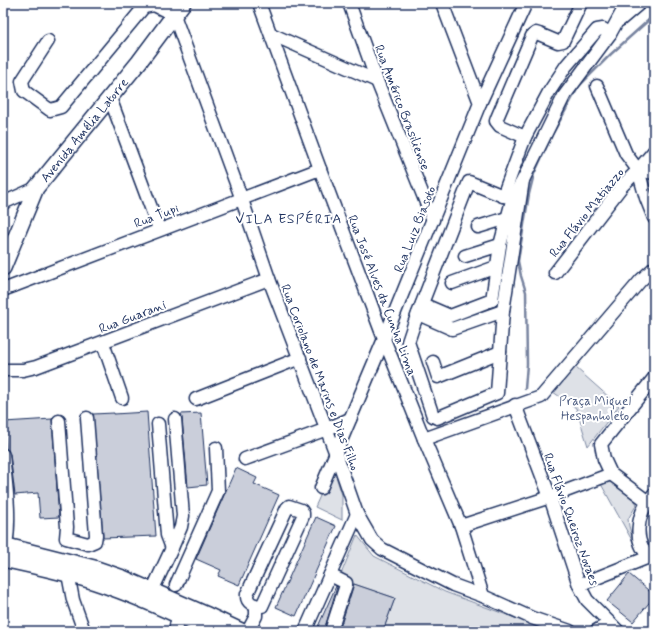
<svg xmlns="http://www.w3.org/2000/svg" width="657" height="634" font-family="Mynerve,sans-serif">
  <rect width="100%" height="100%" fill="#fff"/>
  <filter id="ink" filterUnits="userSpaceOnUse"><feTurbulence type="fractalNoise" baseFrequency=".025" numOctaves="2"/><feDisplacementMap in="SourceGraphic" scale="8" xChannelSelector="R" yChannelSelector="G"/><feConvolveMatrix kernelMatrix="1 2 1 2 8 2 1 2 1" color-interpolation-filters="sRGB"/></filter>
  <g filter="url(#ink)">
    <g fill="#dee1e7" stroke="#7c88a2">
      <polygon points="575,367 619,406 588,446 576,408 553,392"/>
      <polygon points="333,467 342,495 342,520 315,507"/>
      <polygon points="612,481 631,495 637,504 628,519 629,526 634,544 601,484 604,482"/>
      <polygon points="357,535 374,556 445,592 550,631 383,631 395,598 339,579"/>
    </g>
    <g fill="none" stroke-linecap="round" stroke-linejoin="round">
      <polyline stroke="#77839f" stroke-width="2.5" points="525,389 527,364 526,292 521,276 518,261 529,194 534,174 552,135 579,86 611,54 651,18 654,13"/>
    </g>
    <g fill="#caceda" stroke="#1b2f5e">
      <polygon points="147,412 156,536 103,538 93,414 114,413 114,414"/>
      <polygon points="201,413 207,485 188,487 182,418 181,414"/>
      <polygon points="52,419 59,517 40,518 38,493 15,495 10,454 6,448 4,422"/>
      <polygon points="236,468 257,478 254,484 279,495 239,585 218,576 221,570 196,559"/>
      <polygon points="316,517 336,526 296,616 276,607"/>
      <polygon points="629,574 654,595 654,597 633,622 607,601"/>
      <polygon points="354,584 395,598 383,631 339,631"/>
      <polygon points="336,586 337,587 324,631 316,631"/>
    </g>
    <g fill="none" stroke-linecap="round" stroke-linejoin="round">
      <defs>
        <g id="minor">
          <polyline points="259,3 320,169 384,339 424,439 461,526 483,596"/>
          <polyline points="349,3 377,81 433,220"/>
          <polyline points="442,3 480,103"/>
          <polyline points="620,20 640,3"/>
          <polyline points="271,34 377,81"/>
          <polyline points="48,41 22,81 24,91 50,110 61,107 144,7 154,5 174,15 241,197 269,279 336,454 357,514 372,540 382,549 453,585 483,596 532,618 570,631"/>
          <polyline points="597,86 626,154 638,170 646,198 654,218"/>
          <polyline points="110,98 159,229"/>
          <polyline points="525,137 500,126 496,121 497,118 532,36 536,33 539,34 558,42 563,41 581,3"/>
          <polyline points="638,170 654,173"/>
          <polyline points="503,196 525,137 549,92 566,66 597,30 603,29 610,34"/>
          <polyline points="513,197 503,196 469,182 414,324 408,342 433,416 437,418 497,393 503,311 523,180"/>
          <polyline points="3,203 36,188"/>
          <polyline points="478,227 507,218"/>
          <polyline points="465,256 500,245"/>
          <polyline points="555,273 622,186 638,170 654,151"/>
          <polyline points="452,283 496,267"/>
          <polyline points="3,290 320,169"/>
          <polyline points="492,300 500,245 513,197 523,180 564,96 610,34 627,3"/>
          <polyline points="422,304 450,316 492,300"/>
          <polyline points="418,314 452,329 503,311"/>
          <polyline points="103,343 122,398"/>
          <polyline points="433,362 438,377 500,352"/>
          <polyline points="3,370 23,370 36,367 269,279"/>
          <polyline points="196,399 300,358"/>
          <polyline points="515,405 550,497 579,585 587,600 618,631"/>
          <polyline points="59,421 67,527 66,538 88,544 95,541 96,535 87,418"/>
          <polyline points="158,424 167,535 172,548 181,527 183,516 175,419"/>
          <polyline points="424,439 541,397 641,280 654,268"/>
          <path d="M3,455C6,485 11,516 6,546"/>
          <polyline points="245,459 327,429 350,419"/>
          <polyline points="321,488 384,339 480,103 526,3"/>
          <path d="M654,494C637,512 630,544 654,560"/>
          <polyline points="647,501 611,474 604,459 601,444 654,378"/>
          <path d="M289,506L301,510L303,513V516L262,606C254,606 246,603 247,594L287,508Z"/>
          <polyline points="461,526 550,497 611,474"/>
          <polyline points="68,574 73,600 84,631"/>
          <polyline points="330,575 346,583 346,585 331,631"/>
          <polyline points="176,585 218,491 216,448"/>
          <polyline points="579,585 649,557"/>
          <polyline points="152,591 172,548"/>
          <polyline points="175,631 178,616"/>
          <polyline points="248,631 256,616 256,606"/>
          <polyline points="305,631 357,514"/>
          <polyline points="596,631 609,623"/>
        </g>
        <g id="major">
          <path id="s1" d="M3,268L36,188L139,62L183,3"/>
          <polyline points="3,545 94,568 123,578 205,614 241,631"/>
          <path d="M3,559C34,566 65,572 95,582C135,595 174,613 211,631"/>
        </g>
      </defs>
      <use href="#minor" stroke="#1b2f5e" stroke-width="15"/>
      <use href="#major" stroke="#1b2f5e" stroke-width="18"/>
      <use href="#minor" stroke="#fff" stroke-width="12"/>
      <use href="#major" stroke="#fff" stroke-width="15"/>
    </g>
  </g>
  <g text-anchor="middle" stroke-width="4" stroke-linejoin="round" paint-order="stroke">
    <g font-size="13" fill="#1b2f5e" stroke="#fff">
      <text transform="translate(403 107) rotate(69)" y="5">Rua Américo Brasiliense</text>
      <text dy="5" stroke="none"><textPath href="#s1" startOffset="162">Avenida Amélia Latorre</textPath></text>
      <text transform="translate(586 212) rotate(-51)" y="5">Rua Flávio Matiazzo</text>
      <text transform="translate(156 215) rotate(-21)" y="5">Rua Tupi</text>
      <text transform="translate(414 229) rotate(-68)" y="5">Rua Luiz Biasoto</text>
      <text transform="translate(383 295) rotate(69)" y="5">Rua José Alves da Cunha Lima</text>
      <text transform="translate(132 316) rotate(-21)" y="5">Rua Guarani</text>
      <text transform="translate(321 377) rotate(69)" y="5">Rua Coriolano de Marins e Dias Filho</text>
      <text transform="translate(572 519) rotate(70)" y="5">Rua Flávio Queiroz Novaes</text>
    </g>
    <g font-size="13" fill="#4c5c80" stroke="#fff">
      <text x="595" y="405">Praça Miguel<tspan x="595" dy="15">Hespanholeto</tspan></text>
    </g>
    <g font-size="14" letter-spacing="1" fill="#1b2f5e" stroke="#fff">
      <text x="289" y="223">VILA ESPÉRIA</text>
    </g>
  </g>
  <rect width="657" height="634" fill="none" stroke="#fff" stroke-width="16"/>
  <rect x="8" y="8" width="641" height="618" fill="none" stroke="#1b2f5e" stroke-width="1.5" filter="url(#ink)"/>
</svg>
